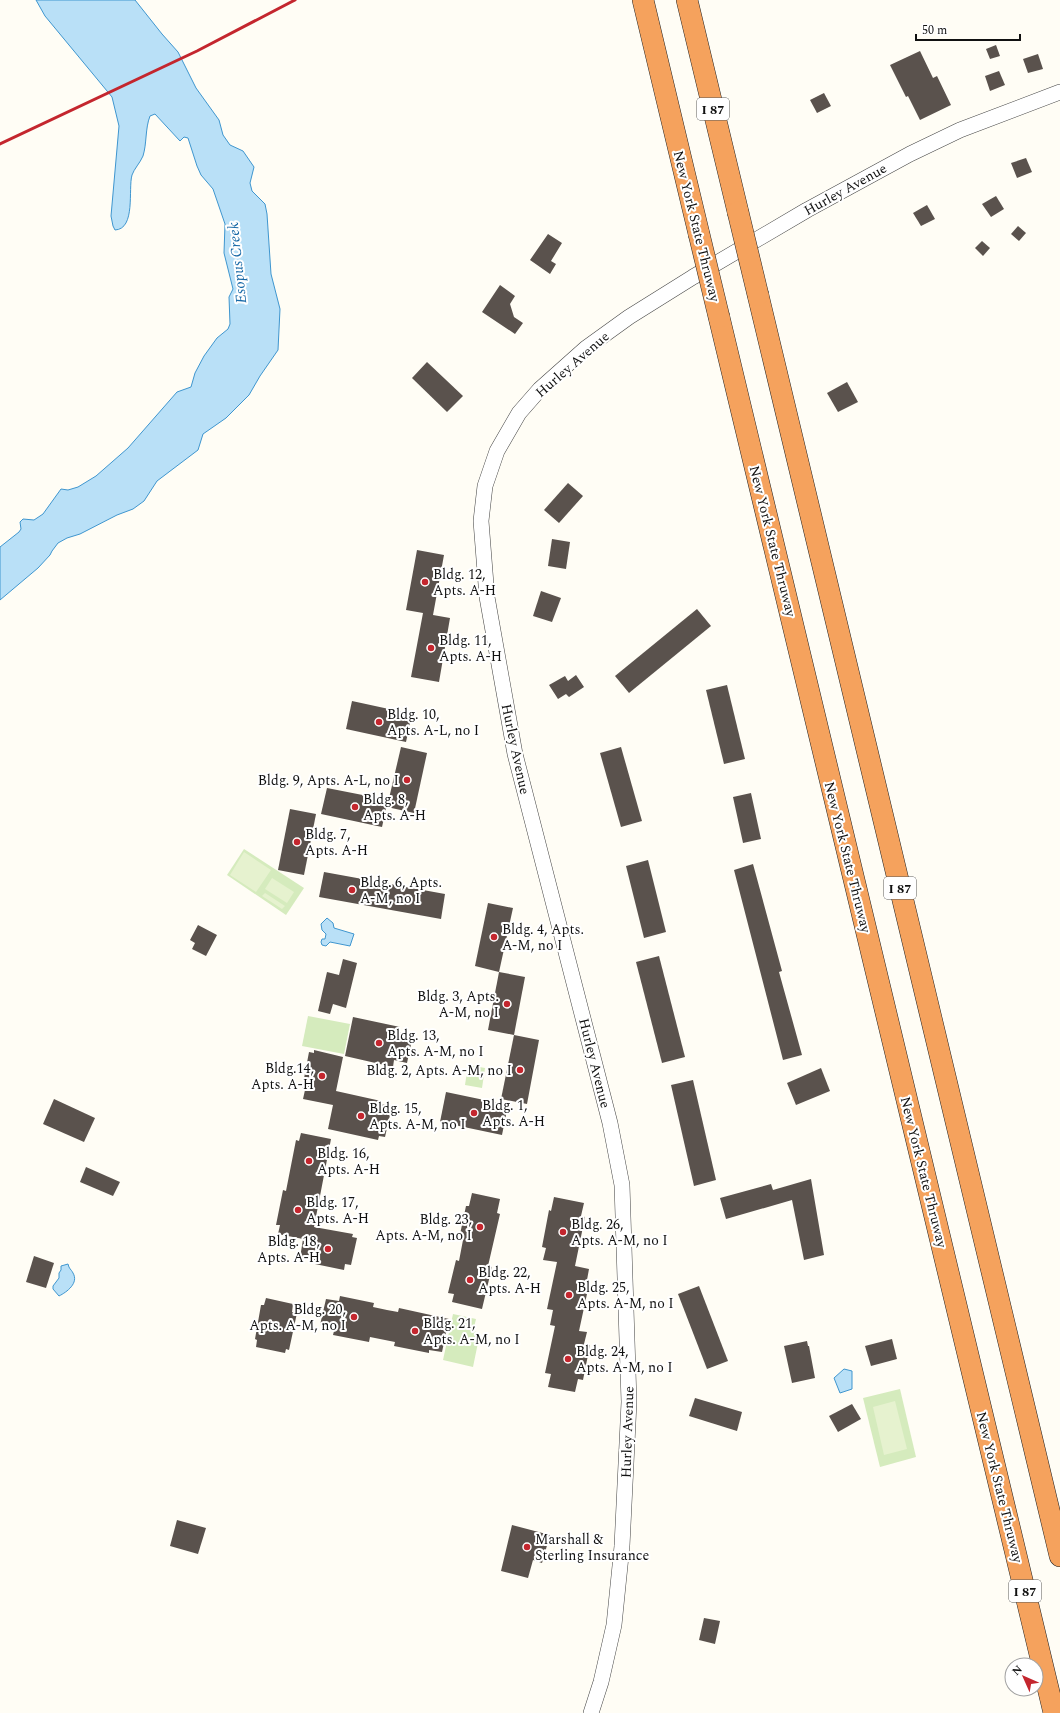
<svg xmlns="http://www.w3.org/2000/svg" width="1060" height="1713" font-family="Spectral,serif">
  <rect width="100%" height="100%" fill="#fffdf5"/>
  <g fill="#d5ebbd">
    <polygon points="244,849 304,888 286,915 227,875"/>
    <polygon points="308,1016 350,1024 344,1054 302,1046"/>
    <polygon points="468,1065 485,1068 482,1088 465,1085"/>
    <polygon points="453,1314 476,1319 473,1331 480,1333 473,1367 443,1360"/>
    <polygon points="900,1389 916,1457 880,1467 863,1398"/>
  </g>
  <g fill="#e6f2cf">
    <polygon points="244,852 271,870 256,892 230,875"/>
    <polygon points="272,878 294,892 287,903 265,889"/>
    <polygon points="265,893 285,906 282,909 262,896"/>
    <polygon points="895,1401 907,1449 884,1455 873,1407"/>
  </g>
  <g fill="#b9e0f7" stroke="#3f96cf">
    <path d="M36,0H135L162,34L178,52L196,88L219,120L223,135L230,145L243,151L254,167L250,183L252,191L265,204L267,214L271,274L280,309L278,350L260,376L249,395L226,418L203,434L198,450L157,481L144,501L133,509L117,515L80,534L67,538L58,543L52,551L50,555L38,568L0,600V547L19,532L21,529L20,522L23,519L34,520L43,514L61,489L68,490L78,487L96,476L128,448L177,392L191,387L195,373L204,356L217,338L228,329L230,324L229,297L233,289L224,253L225,224L213,189L201,175L197,166L188,138L184,137L180,141L155,114L150,116C145,129 147,143 143,156C140,163 134,169 132,175C128,189 136,229 115,230L113,226L111,216L119,126L112,97L45,16Z"/>
    <polygon points="327,918 333,923 334,928 354,934 350,946 330,942 326,946 322,945 321,942 322,939 325,939 326,934 322,930 321,924"/>
    <path d="M68,1264C69,1269 71,1269 73,1273C79,1283 67,1292 59,1296L53,1289V1286L59,1278V1273L61,1270V1266Z"/>
    <polygon points="844,1369 852,1371 852,1389 840,1393 834,1378"/>
  </g>
  <g fill="#5a524d">
    <polygon points="996,45 1000,56 990,59 986,49"/>
    <polygon points="920,51 933,78 937,76 951,105 920,120 908,96 906,97 890,65"/>
    <polygon points="1038,54 1043,69 1028,73 1023,59"/>
    <polygon points="999,71 1005,85 990,91 985,76"/>
    <polygon points="824,93 831,106 817,113 810,100"/>
    <polygon points="1026,158 1032,172 1017,178 1011,163"/>
    <polygon points="996,196 1004,209 991,217 982,204"/>
    <polygon points="927,205 935,219 921,226 913,213"/>
    <polygon points="1018,226 1026,233 1019,241 1011,234"/>
    <polygon points="548,234 562,243 551,261 556,264 550,274 530,260"/>
    <polygon points="982,241 990,248 983,256 975,248"/>
    <polygon points="500,285 515,296 510,304 514,317 523,323 515,334 482,312"/>
    <polygon points="427,362 463,396 447,412 412,378"/>
    <polygon points="847,382 858,402 838,412 827,393"/>
    <polygon points="568,483 583,496 559,523 544,510"/>
    <polygon points="552,539 570,542 566,569 548,566"/>
    <polygon points="417,550 444,555 433,615 450,618 439,682 411,677 423,613 406,610"/>
    <polygon points="541,591 561,598 552,622 533,616"/>
    <polygon points="697,609 711,626 629,693 615,676"/>
    <polygon points="576,675 584,687 569,697 566,694 558,699 549,685 565,676 568,681"/>
    <polygon points="727,685 745,759 724,764 706,690"/>
    <polygon points="352,701 412,714 406,742 346,729"/>
    <polygon points="401,747 427,753 414,813 387,807"/>
    <polygon points="621,747 642,821 621,827 600,753"/>
    <polygon points="327,788 388,800 382,827 321,814"/>
    <polygon points="751,793 761,839 743,843 733,797"/>
    <polygon points="290,809 316,814 304,875 278,870"/>
    <polygon points="648,860 666,932 644,938 626,866"/>
    <polygon points="753,864 782,971 779,972 802,1055 783,1060 734,870"/>
    <polygon points="324,872 445,894 441,919 319,897"/>
    <polygon points="488,903 513,908 499,972 475,966"/>
    <polygon points="198,925 217,935 206,956 192,949 195,943 190,940"/>
    <polygon points="659,956 685,1057 662,1063 636,962"/>
    <polygon points="343,959 357,963 346,1008 333,1004 330,1014 318,1011 327,972 339,975"/>
    <polygon points="499,972 525,977 514,1035 488,1030"/>
    <polygon points="353,1017 400,1027 398,1032 413,1035 407,1063 394,1060 393,1067 345,1056"/>
    <polygon points="514,1035 539,1040 527,1104 501,1099"/>
    <polygon points="314,1050 343,1057 336,1091 381,1101 380,1104 392,1106 385,1137 379,1136 378,1140 328,1129 333,1105 303,1099 305,1090 302,1089 309,1052 314,1053"/>
    <polygon points="821,1068 830,1091 796,1105 787,1083"/>
    <polygon points="693,1080 716,1180 694,1186 671,1085"/>
    <polygon points="446,1092 508,1105 502,1135 440,1122"/>
    <polygon points="54,1099 95,1118 84,1142 43,1124"/>
    <polygon points="301,1133 331,1139 314,1227 353,1234 352,1237 357,1238 351,1265 345,1264 344,1270 310,1263 310,1260 300,1258 303,1239 278,1234 280,1225 276,1225 283,1190 286,1191 296,1140 299,1141"/>
    <polygon points="86,1167 120,1182 113,1196 80,1182"/>
    <polygon points="811,1179 824,1255 804,1260 792,1200 726,1219 720,1198 771,1184 773,1190"/>
    <polygon points="472,1193 500,1199 497,1213 500,1214 488,1266 492,1267 482,1309 452,1302 454,1294 448,1293 456,1260 459,1261 463,1240 459,1239 466,1206 469,1206"/>
    <polygon points="554,1197 584,1203 581,1216 585,1217 575,1266 589,1269 587,1280 590,1280 579,1331 587,1332 584,1344 590,1345 583,1380 578,1379 575,1392 548,1387 551,1374 545,1373 555,1326 550,1325 553,1310 547,1309 557,1262 543,1260 546,1248 542,1247 549,1210 551,1211"/>
    <polygon points="34,1256 54,1263 46,1288 26,1282"/>
    <polygon points="699,1286 728,1361 707,1369 678,1294"/>
    <polygon points="340,1296 374,1303 373,1307 387,1310 398,1312 399,1308 449,1319 442,1352 429,1350 429,1353 394,1346 395,1342 370,1337 369,1342 333,1335 335,1327 320,1325 326,1299 339,1301"/>
    <polygon points="266,1298 293,1304 292,1312 297,1313 289,1350 286,1349 285,1353 256,1347 257,1340 255,1339 261,1305 264,1305"/>
    <polygon points="892,1339 897,1359 871,1366 865,1346"/>
    <polygon points="807,1341 808,1346 809,1346 815,1378 792,1383 784,1346"/>
    <polygon points="695,1398 742,1412 737,1431 689,1416"/>
    <polygon points="852,1404 861,1419 838,1432 829,1416"/>
    <polygon points="177,1520 206,1528 198,1554 170,1546"/>
    <polygon points="512,1525 550,1535 542,1563 533,1560 528,1578 501,1571"/>
    <polygon points="704,1618 720,1621 715,1644 699,1640"/>
  </g>
  <g fill="none" stroke-linecap="round" stroke-linejoin="round">
    <defs>
      <polyline id="tertiary" points="591,1713 601,1682 614,1625 622,1546 629,1402 622,1185 610,1123 515,754 487,597 481,521 485,486 497,451 519,413 540,389 586,348 629,317 693,277 807,210 910,154 960,130 1060,92"/>
      <g id="motorway">
        <polyline points="643,0 699,234"/>
        <polyline points="687,0 738,212"/>
        <polyline points="758,295 1060,1556"/>
        <polyline points="719,317 1054,1713"/>
      </g>
    </defs>
    <use href="#tertiary" stroke="#444" stroke-width="16"/>
    <use href="#motorway" stroke="#222" stroke-width="22"/>
    <use href="#tertiary" stroke="#fff" stroke-width="15"/>
    <use href="#motorway" stroke="#f5a25d" stroke-width="21"/>
    <polyline stroke="#c4262e" stroke-width="3" points="0,144 197,51 295,0"/>
    <defs>
      <g id="motorway-bridge">
        <polyline points="738,212 758,295"/>
        <polyline points="699,234 719,317"/>
      </g>
    </defs>
    <use href="#motorway-bridge" stroke="#222" stroke-width="22" stroke-linecap="butt"/>
    <use href="#motorway-bridge" stroke="#f5a25d" stroke-width="21"/>
  </g>
  <g fill="#c4262e" stroke="#fff" stroke-width="1.5">
    <circle cx="425" cy="582" r="4"/>
    <circle cx="431" cy="648" r="4"/>
    <circle cx="379" cy="722" r="4"/>
    <circle cx="407" cy="780" r="4"/>
    <circle cx="355" cy="807" r="4"/>
    <circle cx="297" cy="842" r="4"/>
    <circle cx="352" cy="890" r="4"/>
    <circle cx="494" cy="937" r="4"/>
    <circle cx="507" cy="1004" r="4"/>
    <circle cx="379" cy="1043" r="4"/>
    <circle cx="520" cy="1070" r="4"/>
    <circle cx="322" cy="1076" r="4"/>
    <circle cx="474" cy="1113" r="4"/>
    <circle cx="361" cy="1116" r="4"/>
    <circle cx="309" cy="1161" r="4"/>
    <circle cx="298" cy="1210" r="4"/>
    <circle cx="480" cy="1227" r="4"/>
    <circle cx="563" cy="1232" r="4"/>
    <circle cx="328" cy="1249" r="4"/>
    <circle cx="470" cy="1280" r="4"/>
    <circle cx="569" cy="1295" r="4"/>
    <circle cx="354" cy="1317" r="4"/>
    <circle cx="415" cy="1331" r="4"/>
    <circle cx="568" cy="1359" r="4"/>
    <circle cx="527" cy="1547" r="4"/>
  </g>
  <g text-anchor="middle" stroke-width="4" stroke-linejoin="round" paint-order="stroke">
    <g fill="#fff" stroke="#585858" stroke-width="1">
      <rect x="697" y="98" width="32" height="22" rx="3"/>
      <rect x="884" y="877" width="32" height="22" rx="3"/>
      <rect x="1009" y="1580" width="32" height="22" rx="3"/>
    </g>
    <g font-size="13" font-weight="bold" fill="#111">
      <text x="713" y="114">I 87</text>
      <text x="900" y="893">I 87</text>
      <text x="1025" y="1596">I 87</text>
    </g>
    <g font-size="14" fill="#111" stroke="#fff">
      <text transform="translate(845 189) rotate(-29)" y="5">Hurley Avenue</text>
      <text transform="translate(697 226) rotate(76)" y="5">New York State Thruway</text>
      <text transform="translate(572 364) rotate(-41)" y="5">Hurley Avenue</text>
      <text transform="translate(773 541) rotate(76)" y="5">New York State Thruway</text>
      <text transform="translate(516 749) rotate(78)" y="5">Hurley Avenue</text>
      <text transform="translate(848 857) rotate(76)" y="5">New York State Thruway</text>
      <text transform="translate(595 1063) rotate(76)" y="5">Hurley Avenue</text>
      <text transform="translate(924 1172) rotate(76)" y="5">New York State Thruway</text>
      <text transform="translate(627 1432) rotate(-88)" y="5">Hurley Avenue</text>
      <text transform="translate(1000 1487) rotate(76)" y="5">New York State Thruway</text>
    </g>
    <g font-size="14" fill="#111" stroke="#fff" text-anchor="start">
      <text x="433" y="579">Bldg. 12,<tspan x="433" dy="16">Apts. A-H</tspan></text>
      <text x="439" y="645">Bldg. 11,<tspan x="439" dy="16">Apts. A-H</tspan></text>
      <text x="387" y="719">Bldg. 10,<tspan x="387" dy="16">Apts. A-L, no I</tspan></text>
      <text x="399" y="785" text-anchor="end">Bldg. 9, Apts. A-L, no I</text>
      <text x="363" y="804">Bldg. 8,<tspan x="363" dy="16">Apts. A-H</tspan></text>
      <text x="305" y="839">Bldg. 7,<tspan x="305" dy="16">Apts. A-H</tspan></text>
      <text x="360" y="887">Bldg. 6, Apts.<tspan x="360" dy="16">A-M, no I</tspan></text>
      <text x="502" y="934">Bldg. 4, Apts.<tspan x="502" dy="16">A-M, no I</tspan></text>
      <text x="499" y="1001" text-anchor="end">Bldg. 3, Apts.<tspan x="499" dy="16">A-M, no I</tspan></text>
      <text x="387" y="1040">Bldg. 13,<tspan x="387" dy="16">Apts. A-M, no I</tspan></text>
      <text x="314" y="1073" text-anchor="end">Bldg.14,<tspan x="314" dy="16">Apts. A-H</tspan></text>
      <text x="512" y="1075" text-anchor="end">Bldg. 2, Apts. A-M, no I</text>
      <text x="482" y="1110">Bldg. 1,<tspan x="482" dy="16">Apts. A-H</tspan></text>
      <text x="369" y="1113">Bldg. 15,<tspan x="369" dy="16">Apts. A-M, no I</tspan></text>
      <text x="317" y="1158">Bldg. 16,<tspan x="317" dy="16">Apts. A-H</tspan></text>
      <text x="306" y="1207">Bldg. 17,<tspan x="306" dy="16">Apts. A-H</tspan></text>
      <text x="472" y="1224" text-anchor="end">Bldg. 23,<tspan x="472" dy="16">Apts. A-M, no I</tspan></text>
      <text x="571" y="1229">Bldg. 26,<tspan x="571" dy="16">Apts. A-M, no I</tspan></text>
      <text x="320" y="1246" text-anchor="end">Bldg. 18,<tspan x="320" dy="16">Apts. A-H</tspan></text>
      <text x="478" y="1277">Bldg. 22,<tspan x="478" dy="16">Apts. A-H</tspan></text>
      <text x="577" y="1292">Bldg. 25,<tspan x="577" dy="16">Apts. A-M, no I</tspan></text>
      <text x="346" y="1314" text-anchor="end">Bldg. 20,<tspan x="346" dy="16">Apts. A-M, no I</tspan></text>
      <text x="423" y="1328">Bldg. 21,<tspan x="423" dy="16">Apts. A-M, no I</tspan></text>
      <text x="576" y="1356">Bldg. 24,<tspan x="576" dy="16">Apts. A-M, no I</tspan></text>
      <text x="535" y="1544">Marshall &amp;<tspan x="535" dy="16">Sterling Insurance</tspan></text>
    </g>
    <g font-size="15" font-style="italic" fill="#1768a6" stroke="#fff">
      <text transform="translate(237 263) rotate(-96)" y="5">Esopus Creek</text>
    </g>
  </g>
  <g transform="translate(1024 1677) rotate(315)"><circle r="19" fill="#ffffff" stroke="#a0a0a0"/>
  <path d="M0-3L7 15L0 10L-7 15Z" fill="#c4262e"/>
  <text y="-6" font-size="11" font-weight="bold" text-anchor="middle" fill="#111111">N</text>
  </g>
  <path d="M916 34v6h104v-6" fill="none" stroke="#111111" stroke-width="2"/>
  <text x="922" y="34" font-size="12" fill="#111111" stroke="#ffffff" stroke-width="3" paint-order="stroke">50 m</text>
</svg>
